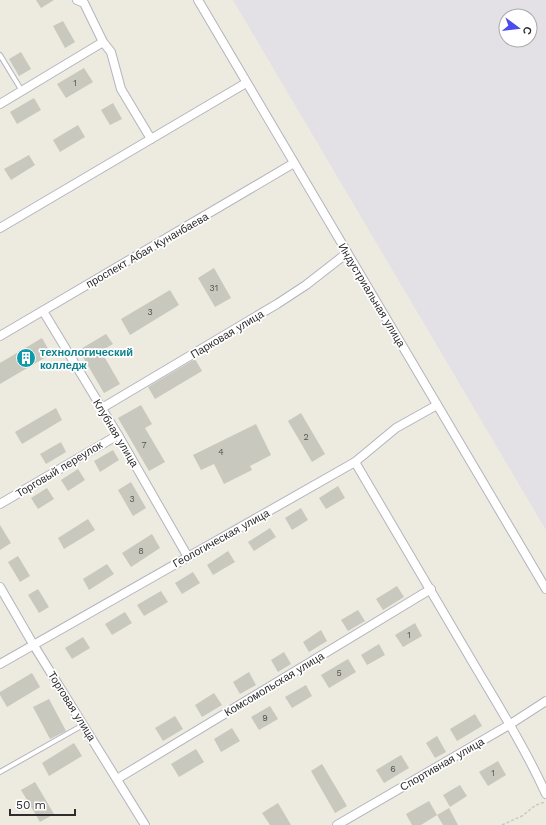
<svg xmlns="http://www.w3.org/2000/svg" width="546" height="825" font-family="'Work Sans',sans-serif">
  <rect width="100%" height="100%" fill="#edeae0"/>
  <path fill="#e3e0e6" fill-rule="evenodd" d="M233,0H546V530ZM506,16H530V40H506Z"/>
  <g fill="#c9c8be">
    <polygon points="36,0 54,0 41,8"/>
    <polygon points="63,21 75,42 65,48 53,26"/>
    <polygon points="21,52 31,69 19,76 9,59"/>
    <polygon points="84,68 93,82 66,98 57,84"/>
    <polygon points="34,98 41,110 17,124 10,112"/>
    <polygon points="113,103 122,119 110,125 101,110"/>
    <polygon points="78,125 85,137 60,152 53,140"/>
    <polygon points="29,155 35,165 11,180 4,169"/>
    <polygon points="214,268 231,298 215,307 198,278"/>
    <polygon points="170,290 179,305 130,335 121,319"/>
    <polygon points="106,334 113,344 101,351 120,384 104,393 79,350"/>
    <polygon points="42,338 51,354 0,384 0,363"/>
    <polygon points="195,359 202,371 155,399 148,387"/>
    <polygon points="141,405 152,424 145,428 165,462 149,471 118,418"/>
    <polygon points="56,408 62,420 22,444 15,432"/>
    <polygon points="301,413 325,454 312,462 288,421"/>
    <polygon points="256,424 271,455 250,466 252,470 224,484 214,464 201,470 193,455"/>
    <polygon points="61,442 66,452 46,464 40,454"/>
    <polygon points="113,450 119,460 100,472 94,461"/>
    <polygon points="78,469 85,480 68,491 61,480"/>
    <polygon points="131,482 146,508 133,516 118,490"/>
    <polygon points="338,486 345,498 326,509 319,498"/>
    <polygon points="47,488 54,499 38,509 31,498"/>
    <polygon points="301,508 308,520 292,530 285,518"/>
    <polygon points="88,519 95,530 64,549 58,538"/>
    <polygon points="0,525 11,543 0,550"/>
    <polygon points="270,528 276,537 254,551 248,542"/>
    <polygon points="152,534 160,548 131,567 122,553"/>
    <polygon points="228,551 235,562 213,575 207,565"/>
    <polygon points="18,556 30,576 20,582 8,562"/>
    <polygon points="107,564 114,574 89,590 83,579"/>
    <polygon points="193,572 200,583 182,594 175,583"/>
    <polygon points="397,586 404,597 383,610 376,599"/>
    <polygon points="38,589 49,607 39,613 28,595"/>
    <polygon points="161,591 168,602 144,616 137,605"/>
    <polygon points="358,610 365,621 348,631 341,620"/>
    <polygon points="125,612 132,623 112,635 105,624"/>
    <polygon points="415,623 422,636 403,647 395,635"/>
    <polygon points="321,630 327,641 309,652 303,642"/>
    <polygon points="83,637 90,648 72,659 65,648"/>
    <polygon points="379,644 385,655 367,665 361,655"/>
    <polygon points="284,652 291,664 278,672 271,660"/>
    <polygon points="348,659 356,672 329,688 321,675"/>
    <polygon points="249,672 256,685 240,694 233,682"/>
    <polygon points="32,673 40,687 7,707 0,695 0,692"/>
    <polygon points="306,685 312,696 292,708 285,697"/>
    <polygon points="214,693 222,705 202,717 195,705"/>
    <polygon points="49,699 66,731 50,739 33,707"/>
    <polygon points="270,706 278,719 259,730 251,717"/>
    <polygon points="475,714 482,726 457,741 450,729"/>
    <polygon points="175,716 183,729 163,741 155,728"/>
    <polygon points="232,728 240,741 221,752 214,739"/>
    <polygon points="437,736 446,752 435,758 426,743"/>
    <polygon points="74,743 82,756 49,776 42,763"/>
    <polygon points="196,749 204,762 179,777 171,764"/>
    <polygon points="401,755 409,768 384,783 376,770"/>
    <polygon points="498,761 506,775 488,786 479,772"/>
    <polygon points="322,764 347,806 335,813 311,771"/>
    <polygon points="35,782 54,814 40,822 21,790"/>
    <polygon points="460,785 467,796 450,807 443,795"/>
    <polygon points="429,801 437,815 421,825 412,825 406,814"/>
    <polygon points="278,803 291,825 270,825 262,813"/>
    <polygon points="449,808 458,825 443,825 437,815"/>
  </g>
  <g fill="none" stroke-linecap="round" stroke-linejoin="round">
    <defs>
      <g id="lane">
        <polyline points="0,55 22,91"/>
        <polyline points="0,772 83,725"/>
      </g>
      <g id="street">
        <polyline points="77,0 84,3 103,42 111,52 121,89 151,139"/>
        <polyline points="198,0 546,589"/>
        <polyline points="0,104 103,42"/>
        <polyline points="0,228 246,83"/>
        <polyline points="43,311 118,435 188,557"/>
        <polyline points="0,336 294,163"/>
        <polyline points="102,408 277,304 306,285 347,253"/>
        <path d="M355,462C394,528 433,595 472,661C498,705 525,748 546,794"/>
        <polyline points="0,504 118,435"/>
        <polyline points="0,587 33,644 145,825"/>
        <polyline points="0,664 355,462 396,428 437,405"/>
        <polyline points="117,779 431,589"/>
        <polyline points="337,825 509,725 546,701"/>
      </g>
    </defs>
    <use href="#lane" stroke="#b3b4bf" stroke-width="6"/>
    <use href="#street" stroke="#b3b4bf" stroke-width="10"/>
    <polyline stroke="#c8c8c8" stroke-width="1.5" stroke-dasharray="3 2" stroke-linecap="butt" points="502,825 522,816 536,805 545,802"/>
    <use href="#lane" stroke="#fff" stroke-width="4"/>
    <use href="#street" stroke="#fff" stroke-width="8"/>
  </g>
  <defs>
    <symbol id="building-disc" viewBox="-11 -11 22 22"><circle r="9.5" fill="#0f9aa8" stroke="#fff"/><path d="M-4-6H4V6H1V3H-1V6H-4ZM-2.5-4.3h1.7v1.8h-1.7ZM.8-4.3h1.7v1.8H.8ZM-2.5-1h1.7V.8h-1.7ZM.8-1h1.7V.8H.8Z" fill="#fff"/></symbol>
  </defs>
  <g fill-rule="evenodd">
    <use href="#building-disc" x="15" y="347" width="22" height="22"/>
  </g>
  <g text-anchor="middle" stroke-width="3.5" stroke-linejoin="round" paint-order="stroke">
    <g font-size="9" fill="#545451">
      <text x="75" y="86">1</text>
      <text x="214" y="291">31</text>
      <text x="150" y="315">3</text>
      <text x="306" y="440">2</text>
      <text x="144" y="448">7</text>
      <text x="221" y="455">4</text>
      <text x="132" y="502">3</text>
      <text x="141" y="554">8</text>
      <text x="409" y="638">1</text>
      <text x="339" y="676">5</text>
      <text x="265" y="721">9</text>
      <text x="393" y="772">6</text>
      <text x="493" y="776">1</text>
    </g>
    <g font-size="11" fill="#2d2d2d" stroke="#fff">
      <text transform="translate(147 250) rotate(-30)" y="4">проспект Абая Кунанбаева</text>
      <text transform="translate(372 295) rotate(59)" y="4">Индустриальная улица</text>
      <text transform="translate(227 334) rotate(-31)" y="4">Парковая улица</text>
      <text transform="translate(116 433) rotate(59)" y="4">Клубная улица</text>
      <text transform="translate(59 469) rotate(-31)" y="4">Торговый переулок</text>
      <text transform="translate(221 538) rotate(-29)" y="4">Геологическая улица</text>
      <text transform="translate(274 684) rotate(-31)" y="4">Комсомольская улица</text>
      <text transform="translate(72 706) rotate(58)" y="4">Торговая улица</text>
      <text transform="translate(442 764) rotate(-30)" y="4">Спортивная улица</text>
    </g>
    <g font-size="11" font-weight="bold" fill="#0d838f" stroke="#fff" text-anchor="start">
      <text x="40" y="356">технологический<tspan x="40" dy="13">колледж</tspan></text>
    </g>
  </g>
  <g transform="translate(518 28) rotate(105)"><circle r="19" fill="#ffffff" stroke="#ababab"/>
  <path d="M0-3L7 15L0 10L-7 15Z" fill="#4c4cee"/>
  <text y="-6" font-size="11" font-weight="bold" text-anchor="middle" fill="#2d2d2d">С</text>
  </g>
  <path d="M10 809v6h65v-6" fill="none" stroke="#2d2d2d" stroke-width="2"/>
  <text x="16" y="809" font-size="12" fill="#2d2d2d" stroke="#ffffff" stroke-width="3" paint-order="stroke">50 m</text>
</svg>
